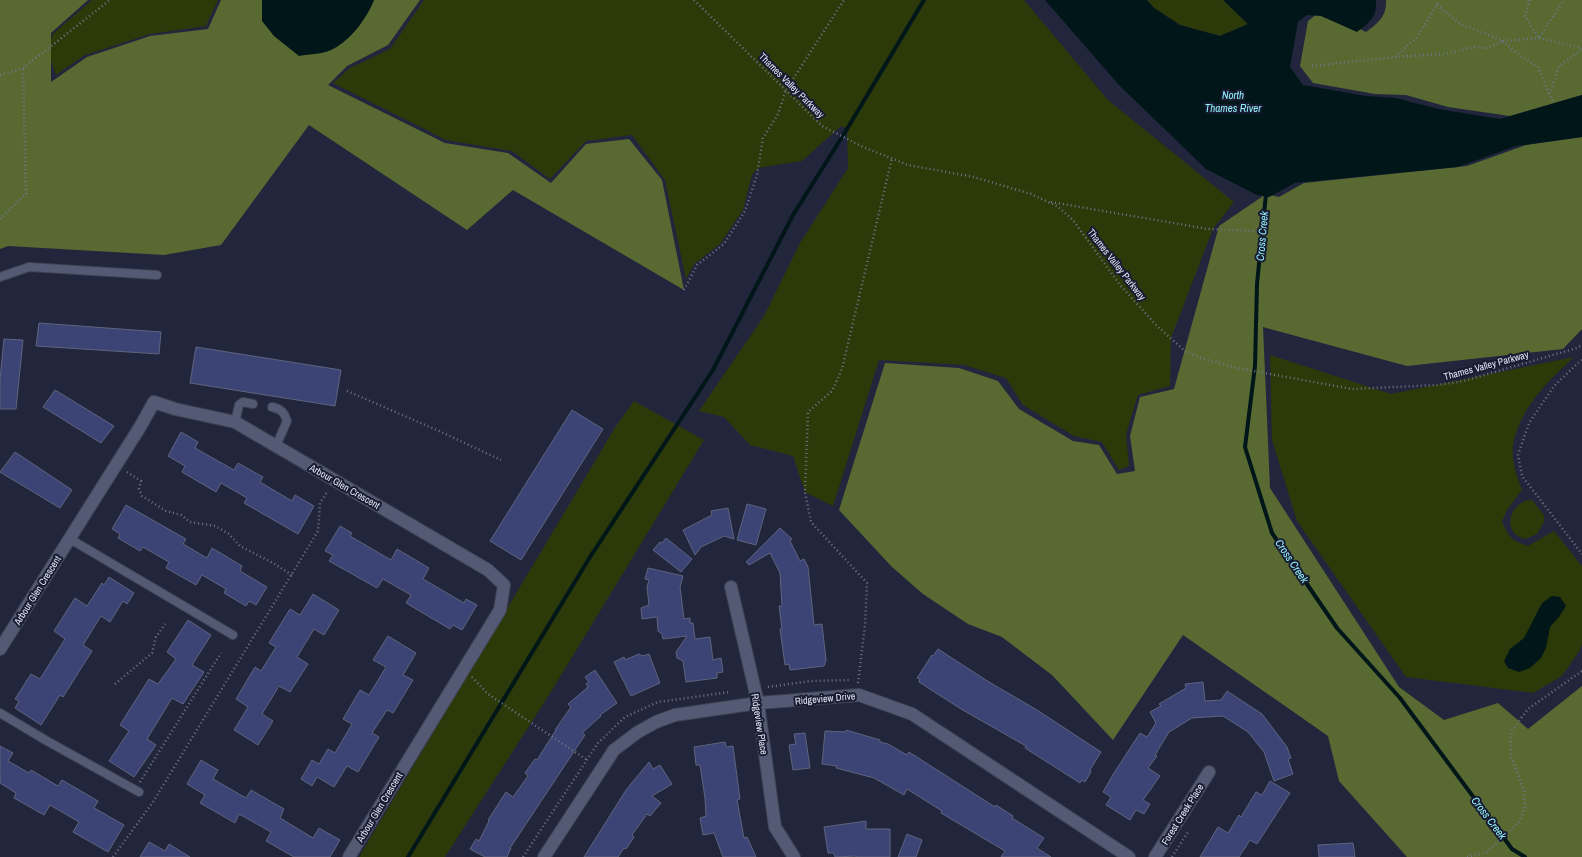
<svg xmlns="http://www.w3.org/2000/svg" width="1582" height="857" font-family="'Archivo Narrow',sans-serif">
  <rect width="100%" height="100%" fill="#22263c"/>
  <g fill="#2c3a09">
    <polygon points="92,0 218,0 206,26 150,34 85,55 56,75 47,50 53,34"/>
    <polygon points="424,0 1024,0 1108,100 1234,202 1213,229 1171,338 1170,386 1138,395 1126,434 1129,466 1119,470 1102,442 1074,436 1023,405 1006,378 964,365 879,360 833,506 805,492 793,456 750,445 724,417 699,411 764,316 800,243 848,168 847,129 841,126 802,161 758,168 752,175 743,210 720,244 694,264 686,279 665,180 632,135 586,141 550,179 512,151 446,140 333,83 350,68 390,49"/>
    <polygon points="1147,0 1223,0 1248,24 1220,36 1180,25 1154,8"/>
    <path d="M1270,355L1391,394L1574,357C1548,381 1520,408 1513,445C1511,459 1517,477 1522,490L1507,510L1502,521C1509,537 1510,540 1528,546L1554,531L1582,566V643L1580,650L1562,676L1533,693L1406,677L1297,521L1272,440Z"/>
    <polygon points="634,401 704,440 549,695 445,857 359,857 616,426"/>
    <path d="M1532,500L1544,515V522L1537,534L1525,539C1523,538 1519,537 1516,535C1505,525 1511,508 1523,502C1525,500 1529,500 1532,500Z"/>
  </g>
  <g fill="#586a32">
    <polygon points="0,0 88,0 51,33 51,82 87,57 150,36 208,29 221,0 420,0 388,45 347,66 328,85 445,143 508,153 551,183 586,144 629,139 662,180 684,290 513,190 467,230 309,125 221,245 164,255 8,246 0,249"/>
    <path d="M1386,0H1582V95L1510,116L1448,107L1406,95L1375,94L1313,83L1300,66L1308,21L1317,14L1331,15L1366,32C1378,23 1387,16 1386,0Z"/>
    <polygon points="1582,137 1582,329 1563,349 1407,366 1263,327 1270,488 1399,687 1444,720 1498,703 1528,729 1582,686 1582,857 1407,857 1339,781 1328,736 1183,635 1113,740 1052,675 1002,637 968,624 923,594 892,567 839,510 885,363 959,368 998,381 1019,409 1073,441 1099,445 1117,474 1135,471 1130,436 1140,397 1174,389 1219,226 1266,194 1279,197 1304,183 1467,166 1526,145"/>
  </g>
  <g fill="#001618">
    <path d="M262,0H374C367,18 351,40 333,49C324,54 310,54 299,56L274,36L262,21Z"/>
    <path d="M1045,0H1147L1154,8L1180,25L1220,36L1248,24L1223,0H1376C1377,18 1370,22 1357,32L1321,16L1307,15L1298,22L1290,67L1303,85L1366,96L1396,98L1438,109L1500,119L1582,95V137L1516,146L1458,167L1295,183L1269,197L1257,195L1206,169L1119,85Z"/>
    <polygon points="1552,596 1560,597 1566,606 1559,617 1550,627 1546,648 1541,658 1530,668 1519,672 1508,668 1504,661 1510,649 1524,638 1542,603"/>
  </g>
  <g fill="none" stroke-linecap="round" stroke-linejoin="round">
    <g stroke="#001618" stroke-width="4">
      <polyline points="1266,194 1257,284 1255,366 1245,447 1272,533 1337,628 1400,698 1512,849 1525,857"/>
      <polyline points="408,857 590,557 713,370 793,215 847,129 924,0"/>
    </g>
  </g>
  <g fill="#3c4475" stroke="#5e647d">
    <polygon points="39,323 161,332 159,354 36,346"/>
    <polygon points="4,339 23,340 16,409 0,409 0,379"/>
    <polygon points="196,347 341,370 335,406 190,383"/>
    <polygon points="55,390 114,426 101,443 43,407"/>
    <polygon points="572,410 603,429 521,560 490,541"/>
    <polygon points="181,432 198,442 195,448 234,470 238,463 263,477 260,482 292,501 295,495 314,506 298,534 244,503 247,498 221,483 216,492 182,472 185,466 168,456"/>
    <polygon points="15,452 72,490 60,508 0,472"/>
    <polygon points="747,504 766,509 756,545 737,540"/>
    <polygon points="126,505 186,539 183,544 207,558 212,548 242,566 240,571 267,587 256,605 249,601 246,606 224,593 226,589 202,575 196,585 166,568 169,562 143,547 140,551 118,538 120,534 112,529"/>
    <polygon points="728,508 734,539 724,536 701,547 695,555 683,530 712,515 711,511"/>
    <polygon points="340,526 352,533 350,536 391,560 397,549 429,568 423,579 464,603 466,599 477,605 462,630 453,625 450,629 406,603 411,595 383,579 377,588 329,561 333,555 325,551"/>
    <polygon points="780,528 792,539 790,541 800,561 804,559 808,567 814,625 822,624 826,660 824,666 790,670 789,664 785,665 780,629 782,629 779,606 782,606 780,573 770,553 749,565 746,562"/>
    <polygon points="666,538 692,559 681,572 653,550 660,542 662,543"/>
    <polygon points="648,568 683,576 680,587 684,619 690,618 690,623 693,623 695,639 710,637 713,660 721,658 723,672 717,673 717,678 686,682 683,661 677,658 676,652 687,636 663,639 662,634 658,631 657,617 642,619 641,608 649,605 647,587 649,580 645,579"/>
    <polygon points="109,577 134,593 127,604 123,601 110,622 101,616 83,645 92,651 63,697 60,695 41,725 15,708 19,701 15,699 31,674 40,679 65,639 54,631 75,598 87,606 102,583 104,585"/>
    <polygon points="313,594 339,610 324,635 314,629 297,657 308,664 290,692 279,686 262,714 273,721 258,745 234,730 248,707 236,699 255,667 261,671 276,647 269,643 290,609 300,615"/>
    <polygon points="188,620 211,635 192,665 204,672 183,704 172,698 147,739 156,745 134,777 109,761 129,731 120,725 149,679 158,684 176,659 167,652"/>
    <polygon points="388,636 416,653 403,675 413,680 393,713 387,710 372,733 379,737 358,772 347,766 334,787 317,777 312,786 301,779 312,760 319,764 328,749 335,753 352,724 343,719 360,690 369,695 386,667 373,660"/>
    <polygon points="938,649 989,682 1037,710 1101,752 1090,770 1091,772 1085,782 1082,780 1080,783 1025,748 1026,746 961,709 919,682 920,679 917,678 932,655 933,656"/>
    <polygon points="639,654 642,656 649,654 660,683 631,696 614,662 624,657 625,660"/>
    <polygon points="595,670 617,703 600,715 601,716 582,733 585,735 510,848 511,848 507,857 485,857 470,849 476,839 479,841 489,821 488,820 506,792 513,797 528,776 525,773 535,759 537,760 556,730 555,730 571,707 568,704 588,687 586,684 589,682 585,677"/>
    <polygon points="1203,682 1205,701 1221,700 1227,691 1262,714 1287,747 1291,758 1288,759 1293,774 1274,781 1264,752 1248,732 1223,716 1192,718 1169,732 1155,755 1157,756 1148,768 1160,776 1143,800 1150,804 1144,814 1136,810 1130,820 1106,805 1111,797 1103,792 1114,773 1140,733 1147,737 1156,723 1150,712 1161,706 1159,704 1186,688 1185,684"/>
    <polygon points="846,730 880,740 880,742 888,744 907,755 909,752 995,807 996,805 1013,816 1012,818 1044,838 1037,848 1051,857 1001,857 1005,851 941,813 942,811 907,789 904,795 874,778 836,768 837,766 822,764 825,731 846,732"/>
    <polygon points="805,733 810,768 793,770 789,745 796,744 794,734"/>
    <polygon points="725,742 726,747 733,746 740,799 737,800 744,838 747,837 756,857 723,857 714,833 703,835 700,818 706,816 705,798 700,765 696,765 694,747"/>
    <polygon points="0,746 13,753 8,761 29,773 31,770 58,786 62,780 98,801 94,808 124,825 108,852 73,832 79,822 50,805 44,815 14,798 16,793 0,783"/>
    <polygon points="201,760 218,770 213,779 246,798 251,790 284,809 280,818 313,838 319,828 340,840 330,857 294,857 266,841 271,832 239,814 235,823 200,803 205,795 187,784"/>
    <polygon points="649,762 653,769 660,765 672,784 652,796 661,803 650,816 647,814 632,835 634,837 626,849 624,848 618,857 584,857 626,790"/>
    <polygon points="1270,781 1290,793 1257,844 1250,840 1239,857 1200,857 1218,827 1228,833 1239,815 1241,817 1256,792 1262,795"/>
    <polygon points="866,821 866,829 890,829 890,857 856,857 856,856 835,857 834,853 828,853 824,827"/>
    <polygon points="907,834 922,840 916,857 898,857"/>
    <polygon points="149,842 165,851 169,844 190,857 140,857"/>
    <polygon points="1353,843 1355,857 1319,857 1318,845"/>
  </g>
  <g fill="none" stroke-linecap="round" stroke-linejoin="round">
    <defs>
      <g id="service">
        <polyline points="0,277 29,267 157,275"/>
        <path d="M272,407C281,409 284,412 287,421L276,446"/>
        <polyline points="235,422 239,405 243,402 253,404"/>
        <polyline points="70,539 233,635"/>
        <polyline points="0,713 47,741 139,792"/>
      </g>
      <g id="minor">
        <polyline points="731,587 758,703 775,827 794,857"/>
        <polyline points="0,649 140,427 154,402 175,409 235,422 488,570 504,585 500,610 349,857"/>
        <polyline points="544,857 614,750 638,732 656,722 675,715 758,703 859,695 912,714 1129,857"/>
        <polyline points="1155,857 1209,772"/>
      </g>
    </defs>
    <use href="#service" stroke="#3f4254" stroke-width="10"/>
    <use href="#minor" stroke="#3f4254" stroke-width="14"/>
    <g stroke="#707487" stroke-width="2.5" stroke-dasharray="1 3" stroke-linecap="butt">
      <polyline points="694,0 822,126 863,147 908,165 974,177 1031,194 1057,206 1073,220 1120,285 1158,327 1185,351 1201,358 1237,368 1352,389 1438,385 1464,381 1577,348 1582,345"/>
      <polyline points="1530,0 1525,16 1539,38 1564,0"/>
      <polyline points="1437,5 1460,24 1504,41 1539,38 1582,48"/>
      <polyline points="1502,41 1521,56 1538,67 1549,93"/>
      <polyline points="1395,57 1444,54 1474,47 1487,48 1503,41"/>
      <polyline points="1312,66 1395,57 1417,37 1437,5 1437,0"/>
      <polyline points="0,75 23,68 110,0"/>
      <polyline points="1553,101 1549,93 1552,88 1559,66 1582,49"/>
      <polyline points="1051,202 1208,229 1258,231"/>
      <polyline points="0,219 26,194 23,68"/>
      <polyline points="684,290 697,265 724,244 745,211 757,175 763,138 778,114 786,90 844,0"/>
      <polyline points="1582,360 1578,363 1554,386 1529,423 1518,455 1522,476 1582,554"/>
      <polyline points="347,391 439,431 501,460"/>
      <polyline points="127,472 141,481 139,489 142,496 166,511 181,515 190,522 215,526 229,534 240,546 273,563 292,575"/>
      <polyline points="472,677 488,694 587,760"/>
      <polyline points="858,683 865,625 867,583 811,522 805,492 808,412 832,391 842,369 892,158"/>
      <polyline points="115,684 152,653 156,637 165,624"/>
      <polyline points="768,687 811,681 851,680"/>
      <polyline points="140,782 221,653"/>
      <polyline points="113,857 153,802 318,531 320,503 328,491"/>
      <polyline points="523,857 598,743 625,717 658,702 730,692"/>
      <polyline points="1172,857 1188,832"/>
      <polyline points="1467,857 1487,852 1520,821 1525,807 1524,791 1511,756 1510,733 1528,709 1582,671"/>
    </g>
    <use href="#service" stroke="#545a73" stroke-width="8"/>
    <use href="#minor" stroke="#545a73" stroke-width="12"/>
  </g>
  <g text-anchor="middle" stroke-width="4" stroke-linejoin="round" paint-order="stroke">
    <g font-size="10" fill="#e2e5f4" stroke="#181c32">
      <text transform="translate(792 85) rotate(45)" y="4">Thames Valley Parkway</text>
      <text transform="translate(1117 264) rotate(52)" y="4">Thames Valley Parkway</text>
      <text transform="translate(1486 365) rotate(-15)" y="4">Thames Valley Parkway</text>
      <text transform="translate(345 486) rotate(30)" y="4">Arbour Glen Crescent</text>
      <text transform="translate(37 590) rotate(-58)" y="4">Arbour Glen Crescent</text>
      <text transform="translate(825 698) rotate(-5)" y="4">Ridgeview Drive</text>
      <text transform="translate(760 724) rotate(81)" y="4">Ridgeview Place</text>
      <text transform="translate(379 807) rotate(-59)" y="4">Arbour Glen Crescent</text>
      <text transform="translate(1182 814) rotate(-58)" y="4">Forest Creek Place</text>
    </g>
    <g font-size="11" font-style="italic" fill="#93f1fa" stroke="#181c32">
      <text x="1233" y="99">North<tspan x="1233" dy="13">Thames River</tspan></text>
      <text transform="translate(1262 236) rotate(-85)" y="4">Cross Creek</text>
      <text transform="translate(1292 561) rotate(56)" y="4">Cross Creek</text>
      <text transform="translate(1489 818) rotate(53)" y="4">Cross Creek</text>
    </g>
  </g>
</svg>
